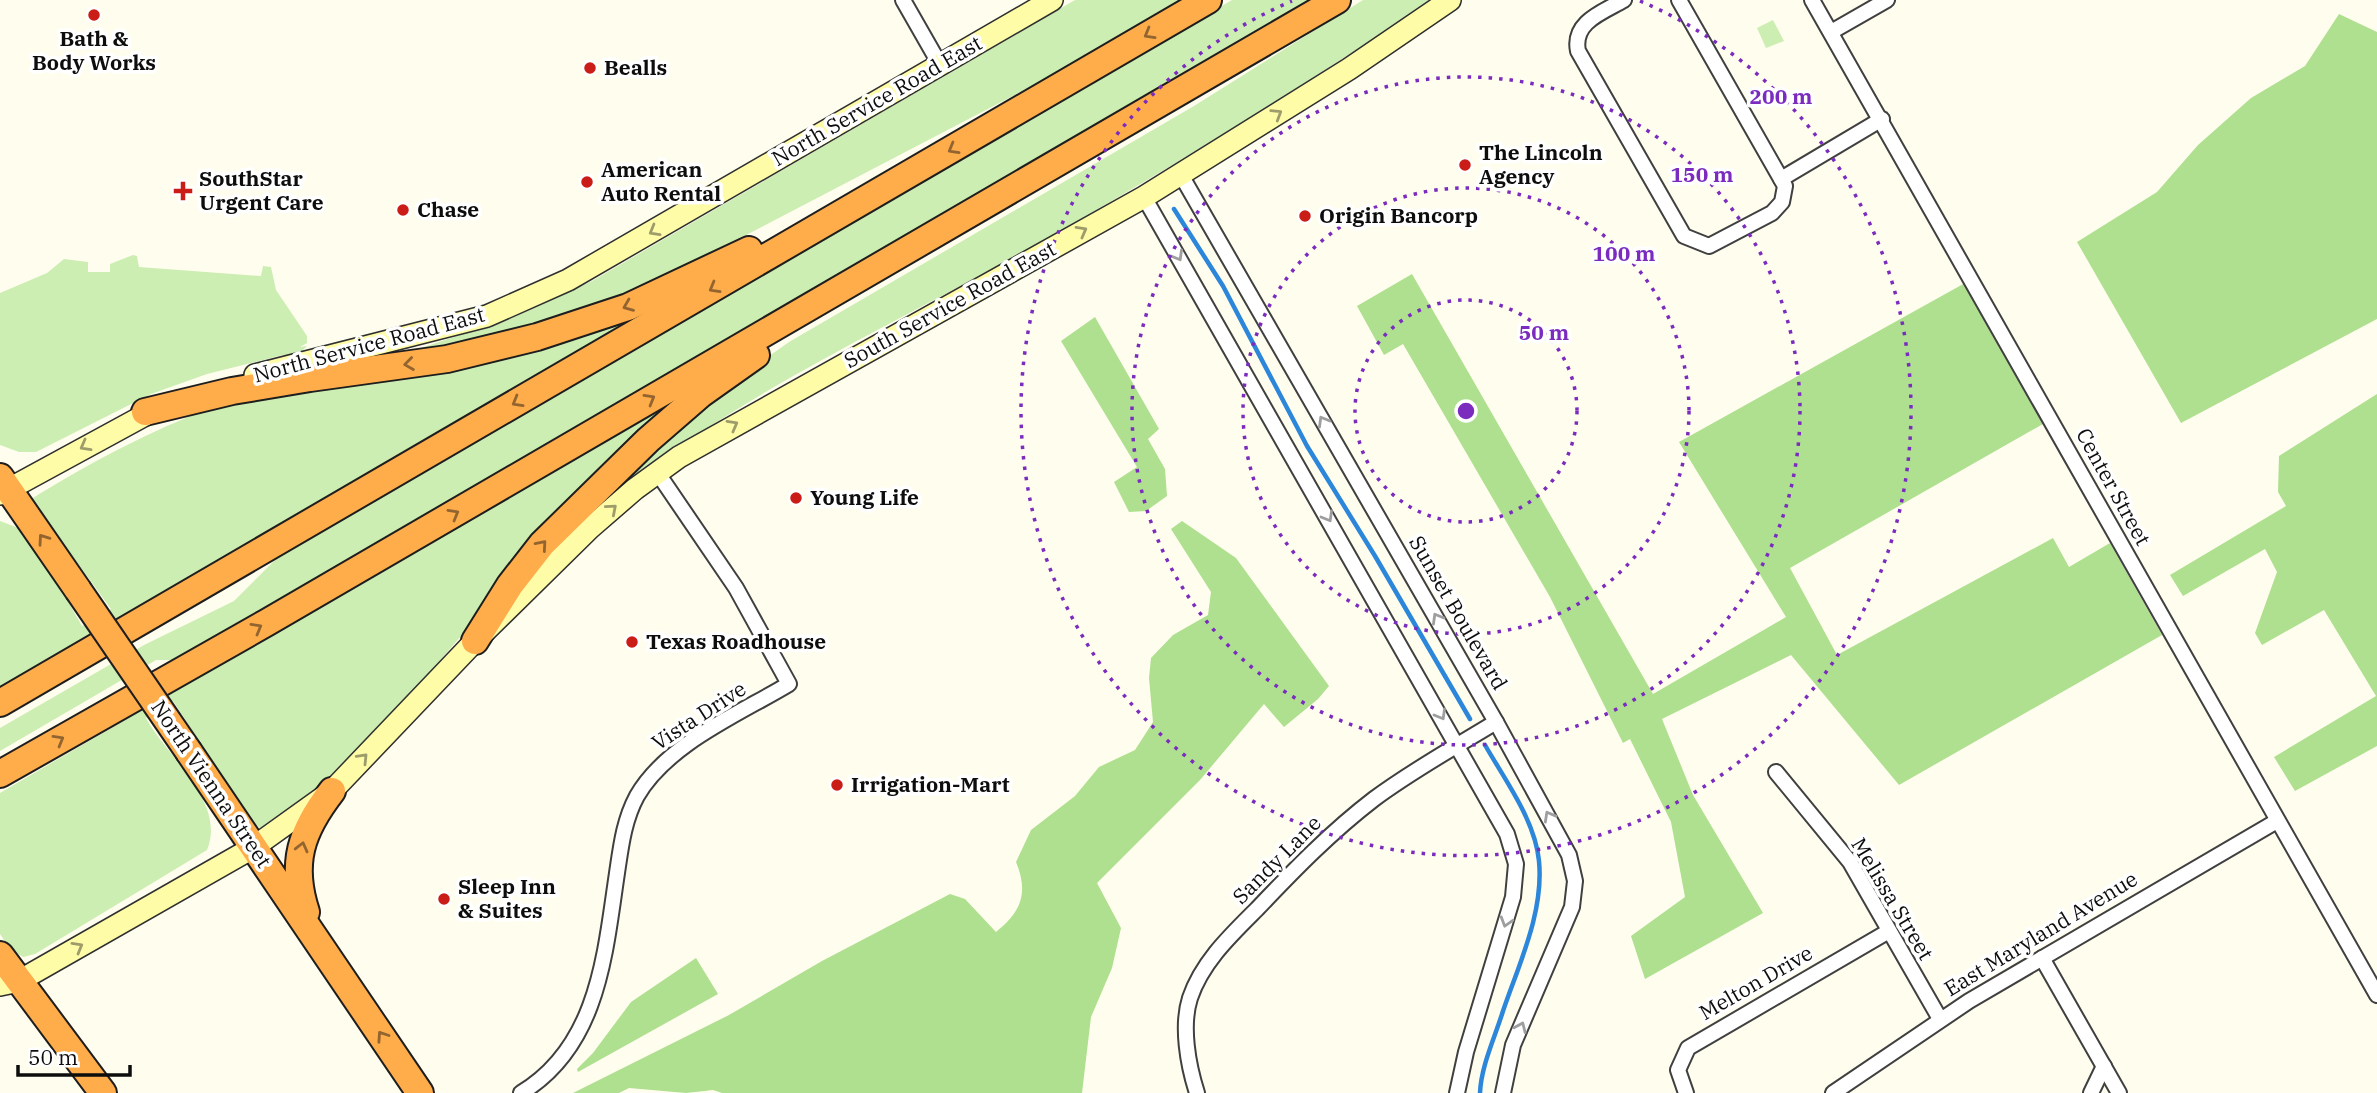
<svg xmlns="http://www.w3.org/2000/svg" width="2377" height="1093" font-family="'IBM Plex Serif',serif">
  <rect width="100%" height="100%" fill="#fffded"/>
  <g fill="#cceeb3">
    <polygon points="1075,0 1183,0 1032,86 685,267 598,308 423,353 421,348 514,317 592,281"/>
    <polygon points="1232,0 1308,0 176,660 156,660 0,751 0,728 144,645 234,601 279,556"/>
    <path d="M1363,0H1432C1293,92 1153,180 1008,260C864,340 707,410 585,521C638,452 717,392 789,342L1194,106Z"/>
    <polygon points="1773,20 1784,41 1766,48 1757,28"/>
    <polygon points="133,255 137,256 139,267 261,276 263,266 271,267 276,290 307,336 307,343 300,347 307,346 299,354 285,359 283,355 207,374 151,394 36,452 19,452 0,445 0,293 47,273 64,259 88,262 88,272 110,272 110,264"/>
    <path d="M629,318L628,323L0,690V521L21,529L61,584L59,586L82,626L111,609L31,499C91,462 149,431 214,407Z"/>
    <path d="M672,401L675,404L484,609L385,725L321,784L267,825L260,828L252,821L173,701L146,718C166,756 227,802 207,850L35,954L23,957L10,949L0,934V793Z"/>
  </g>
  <g fill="#aee090">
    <polygon points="2339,14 2377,32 2377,319 2181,423 2077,242 2157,192 2198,145 2251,98 2305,66"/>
    <polygon points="1412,274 1653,694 1786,617 1679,442 1965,283 2043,424 1790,568 1837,655 2053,538 2069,567 2110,543 2162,635 1899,785 1791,655 1662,719 1693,795 1763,913 1645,979 1631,936 1685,897 1671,822 1630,739 1623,743 1550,597 1403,344 1384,355 1357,306"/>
    <polygon points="1095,317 1159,429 1148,439 1165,469 1167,496 1146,511 1129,512 1114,482 1137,467 1061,341"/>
    <polygon points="2377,394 2377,746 2295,791 2274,757 2376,696 2324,610 2262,645 2255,633 2277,572 2265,549 2183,596 2170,575 2286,506 2278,492 2279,456"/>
    <path d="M1182,521L1236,558L1329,686L1318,699L1284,727L1264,704L1200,780L1097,883L1121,928L1112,968L1091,1017L1082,1093H722L713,1090L686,1093L629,1088L619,1093H573L729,1015L822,961L950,894L965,899L996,932C1021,912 1029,893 1016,862L1031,830L1075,796L1099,767L1135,750L1153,722L1149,678L1151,658L1173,635L1208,615L1211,592L1171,529Z"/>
    <polygon points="696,958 718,994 578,1072 577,1069 593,1053 631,1002"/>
  </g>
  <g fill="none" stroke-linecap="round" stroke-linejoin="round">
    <g stroke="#2c87db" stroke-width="4.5">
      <polyline points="1174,209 1223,286 1307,446 1375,556 1470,719"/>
      <path d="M1480,1093C1481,1066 1495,1037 1503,1011C1519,964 1544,912 1539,861C1535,820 1505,780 1485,745"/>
    </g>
    <defs>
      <g id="street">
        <polyline points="903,0 939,63"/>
        <path d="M1624,0C1603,12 1572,22 1578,51L1684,236L1709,246L1772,213L1782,202L1785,186L1679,0"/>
        <polyline points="1812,0 2377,995"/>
        <polyline points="1831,32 1887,0"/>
        <polyline points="1181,175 1496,722 1569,855 1575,881 1572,907 1513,1045 1503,1093"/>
        <polyline points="1781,179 1882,119"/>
        <polyline points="1144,197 1507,834 1516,864 1513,897 1466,1052 1457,1093"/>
        <polyline points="1776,772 1850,862 1940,1019"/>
        <polyline points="2042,958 2119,1093"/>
        <path d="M521,1093C599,1046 605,953 617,873C621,846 624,820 637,796C667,744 739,714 789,684L736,588L657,472"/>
        <path d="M1197,1093C1188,1065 1181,1026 1190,998C1202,962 1231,935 1257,909C1294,870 1331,832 1374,799C1413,770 1455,747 1496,722"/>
        <polyline points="1686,1093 1678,1070 1688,1048 1889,931"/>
        <polyline points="1833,1093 1969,1001 2277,821"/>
        <polyline points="2091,1093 2104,1066"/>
      </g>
      <g id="secondary">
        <polyline points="255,375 487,316 568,280 1052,0"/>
        <polyline points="0,494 158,408"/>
        <polyline points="0,985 19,981 254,847 332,791 475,641 590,528 635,489 679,457 1144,197 1349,69 1450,0"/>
      </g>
      <g id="highway">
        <polyline points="145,412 232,391 310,378 447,359 537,337 628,307 749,250"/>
        <polyline points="0,477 78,590"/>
        <polyline points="475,641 510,585 542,544 648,440 701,394 756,355"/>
        <polyline points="0,703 1208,0"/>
        <polyline points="189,752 420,1093"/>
        <polyline points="0,774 266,623 1337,0"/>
        <path d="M306,912C290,863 301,831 332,791"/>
        <polyline points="0,955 103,1093"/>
      </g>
    </defs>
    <use href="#street" stroke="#404040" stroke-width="18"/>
    <use href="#secondary" stroke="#2f2f2f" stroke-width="24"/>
    <use href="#highway" stroke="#1e1e1e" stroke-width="30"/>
    <use href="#street" stroke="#fff" stroke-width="14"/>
    <use href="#secondary" stroke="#fffca8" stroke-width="21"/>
    <use href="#highway" stroke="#ffac4b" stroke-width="26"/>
    <defs>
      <polyline id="highway-bridge" points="78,590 189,752"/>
    </defs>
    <use href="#highway-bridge" stroke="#1e1e1e" stroke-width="30" stroke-linecap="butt"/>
    <use href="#highway-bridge" stroke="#ffac4b" stroke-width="26"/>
  </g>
  <defs><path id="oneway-chevron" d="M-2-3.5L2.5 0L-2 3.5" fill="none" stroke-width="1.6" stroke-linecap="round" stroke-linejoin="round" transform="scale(1.75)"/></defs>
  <g stroke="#92642f">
    <use href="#oneway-chevron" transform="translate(1149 34) rotate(150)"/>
    <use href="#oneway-chevron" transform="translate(953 149) rotate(150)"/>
    <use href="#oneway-chevron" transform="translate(714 288) rotate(150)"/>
    <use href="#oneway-chevron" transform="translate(628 306) rotate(158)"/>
    <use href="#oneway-chevron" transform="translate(409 364) rotate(172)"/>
    <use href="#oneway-chevron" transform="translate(650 399) rotate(-30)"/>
    <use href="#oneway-chevron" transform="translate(517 402) rotate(150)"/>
    <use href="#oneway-chevron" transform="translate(454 514) rotate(-30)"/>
    <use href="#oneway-chevron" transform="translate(43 539) rotate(-125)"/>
    <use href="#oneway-chevron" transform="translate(542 545) rotate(-49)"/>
    <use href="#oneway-chevron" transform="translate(257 628) rotate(-30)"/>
    <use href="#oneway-chevron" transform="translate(59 740) rotate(-30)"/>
    <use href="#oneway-chevron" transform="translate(302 847) rotate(-76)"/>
    <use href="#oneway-chevron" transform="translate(382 1036) rotate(-124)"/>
  </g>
  <g stroke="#9e9c6a">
    <use href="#oneway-chevron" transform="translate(1277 114) rotate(-32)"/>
    <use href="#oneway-chevron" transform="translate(654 231) rotate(150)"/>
    <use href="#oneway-chevron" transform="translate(1082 231) rotate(-29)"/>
    <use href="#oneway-chevron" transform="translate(733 425) rotate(-29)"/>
    <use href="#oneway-chevron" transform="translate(85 446) rotate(151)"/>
    <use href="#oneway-chevron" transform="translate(612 509) rotate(-41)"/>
    <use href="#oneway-chevron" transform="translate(363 758) rotate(-46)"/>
    <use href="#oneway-chevron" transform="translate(78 947) rotate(-30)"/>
  </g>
  <g stroke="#9e9e9e">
    <use href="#oneway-chevron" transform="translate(1178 256) rotate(60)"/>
    <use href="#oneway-chevron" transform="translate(1323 421) rotate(-120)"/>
    <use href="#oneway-chevron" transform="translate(1328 517) rotate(60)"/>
    <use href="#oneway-chevron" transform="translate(1437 618) rotate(-120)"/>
    <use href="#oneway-chevron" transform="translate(1441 715) rotate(60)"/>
    <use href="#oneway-chevron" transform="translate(1549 816) rotate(-119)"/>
    <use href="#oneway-chevron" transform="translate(1506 922) rotate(107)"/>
    <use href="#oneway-chevron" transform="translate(1521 1027) rotate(-66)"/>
  </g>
  <g fill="none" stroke="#7b2cbf" stroke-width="3.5" stroke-dasharray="3.5 7">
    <circle cx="1466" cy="411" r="111"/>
    <circle cx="1466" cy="411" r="223"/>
    <circle cx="1466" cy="411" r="334"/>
    <path d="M1640 1A445 445 0 1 1 1292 1"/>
  </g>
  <g fill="#cb1d17" stroke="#fff" stroke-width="2.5">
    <circle cx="94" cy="15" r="7"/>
    <circle cx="590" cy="68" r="7"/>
    <circle cx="1465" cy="165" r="7"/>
    <circle cx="587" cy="182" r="7"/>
    <path d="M179.5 180.5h7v7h7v7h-7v7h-7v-7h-7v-7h7z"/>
    <circle cx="403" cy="210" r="7"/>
    <circle cx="1305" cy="216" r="7"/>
    <circle cx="796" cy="498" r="7"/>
    <circle cx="632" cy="642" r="7"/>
    <circle cx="837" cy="785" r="7"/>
    <circle cx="444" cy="899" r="7"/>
  </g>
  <g text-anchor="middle" stroke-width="7" stroke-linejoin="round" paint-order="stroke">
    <g font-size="21" font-weight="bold" fill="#0d0d0d" stroke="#fff" text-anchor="start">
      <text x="94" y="46" text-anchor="middle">Bath &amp;<tspan x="94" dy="24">Body Works</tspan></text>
      <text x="604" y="75">Bealls</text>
      <text x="1479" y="160">The Lincoln<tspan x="1479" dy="24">Agency</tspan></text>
      <text x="601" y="177">American<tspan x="601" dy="24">Auto Rental</tspan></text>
      <text x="199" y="186">SouthStar<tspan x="199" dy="24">Urgent Care</tspan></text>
      <text x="417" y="217">Chase</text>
      <text x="1319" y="223">Origin Bancorp</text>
      <text x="810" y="505">Young Life</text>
      <text x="646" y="649">Texas Roadhouse</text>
      <text x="851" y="792">Irrigation-Mart</text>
      <text x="458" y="894">Sleep Inn<tspan x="458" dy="24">&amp; Suites</tspan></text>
    </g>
    <g font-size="21" fill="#0d0d0d" stroke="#fff">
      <text transform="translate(877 101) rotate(-30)" y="7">North Service Road East</text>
      <text transform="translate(950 305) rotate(-29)" y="7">South Service Road East</text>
      <text transform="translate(369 345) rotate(-15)" y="7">North Service Road East</text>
      <text transform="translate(2113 487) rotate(61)" y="7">Center Street</text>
      <text transform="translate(1458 613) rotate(60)" y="7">Sunset Boulevard</text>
      <text transform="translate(699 716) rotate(-33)" y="7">Vista Drive</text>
      <text transform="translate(211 784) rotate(56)" y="7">North Vienna Street</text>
      <text transform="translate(1277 860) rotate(-45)" y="7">Sandy Lane</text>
      <text transform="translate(1892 899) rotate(59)" y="7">Melissa Street</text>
      <text transform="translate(2041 934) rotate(-31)" y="7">East Maryland Avenue</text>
      <text transform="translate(1756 983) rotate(-30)" y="7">Melton Drive</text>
    </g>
  </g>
  <circle cx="1466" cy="411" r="10" fill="#7b2cbf" stroke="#fff" stroke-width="3.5"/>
  <g font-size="21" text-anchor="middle" font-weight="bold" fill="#7b2cbf" stroke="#fff" stroke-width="7" stroke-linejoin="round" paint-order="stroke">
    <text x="1781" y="104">200 m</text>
    <text x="1702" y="182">150 m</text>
    <text x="1624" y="261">100 m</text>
    <text x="1544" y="340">50 m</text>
  </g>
  <path d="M18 1065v10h112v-10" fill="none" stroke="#0d0d0d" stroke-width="3.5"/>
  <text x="28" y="1065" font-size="21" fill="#0d0d0d" stroke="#ffffff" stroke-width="5" paint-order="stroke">50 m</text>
</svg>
